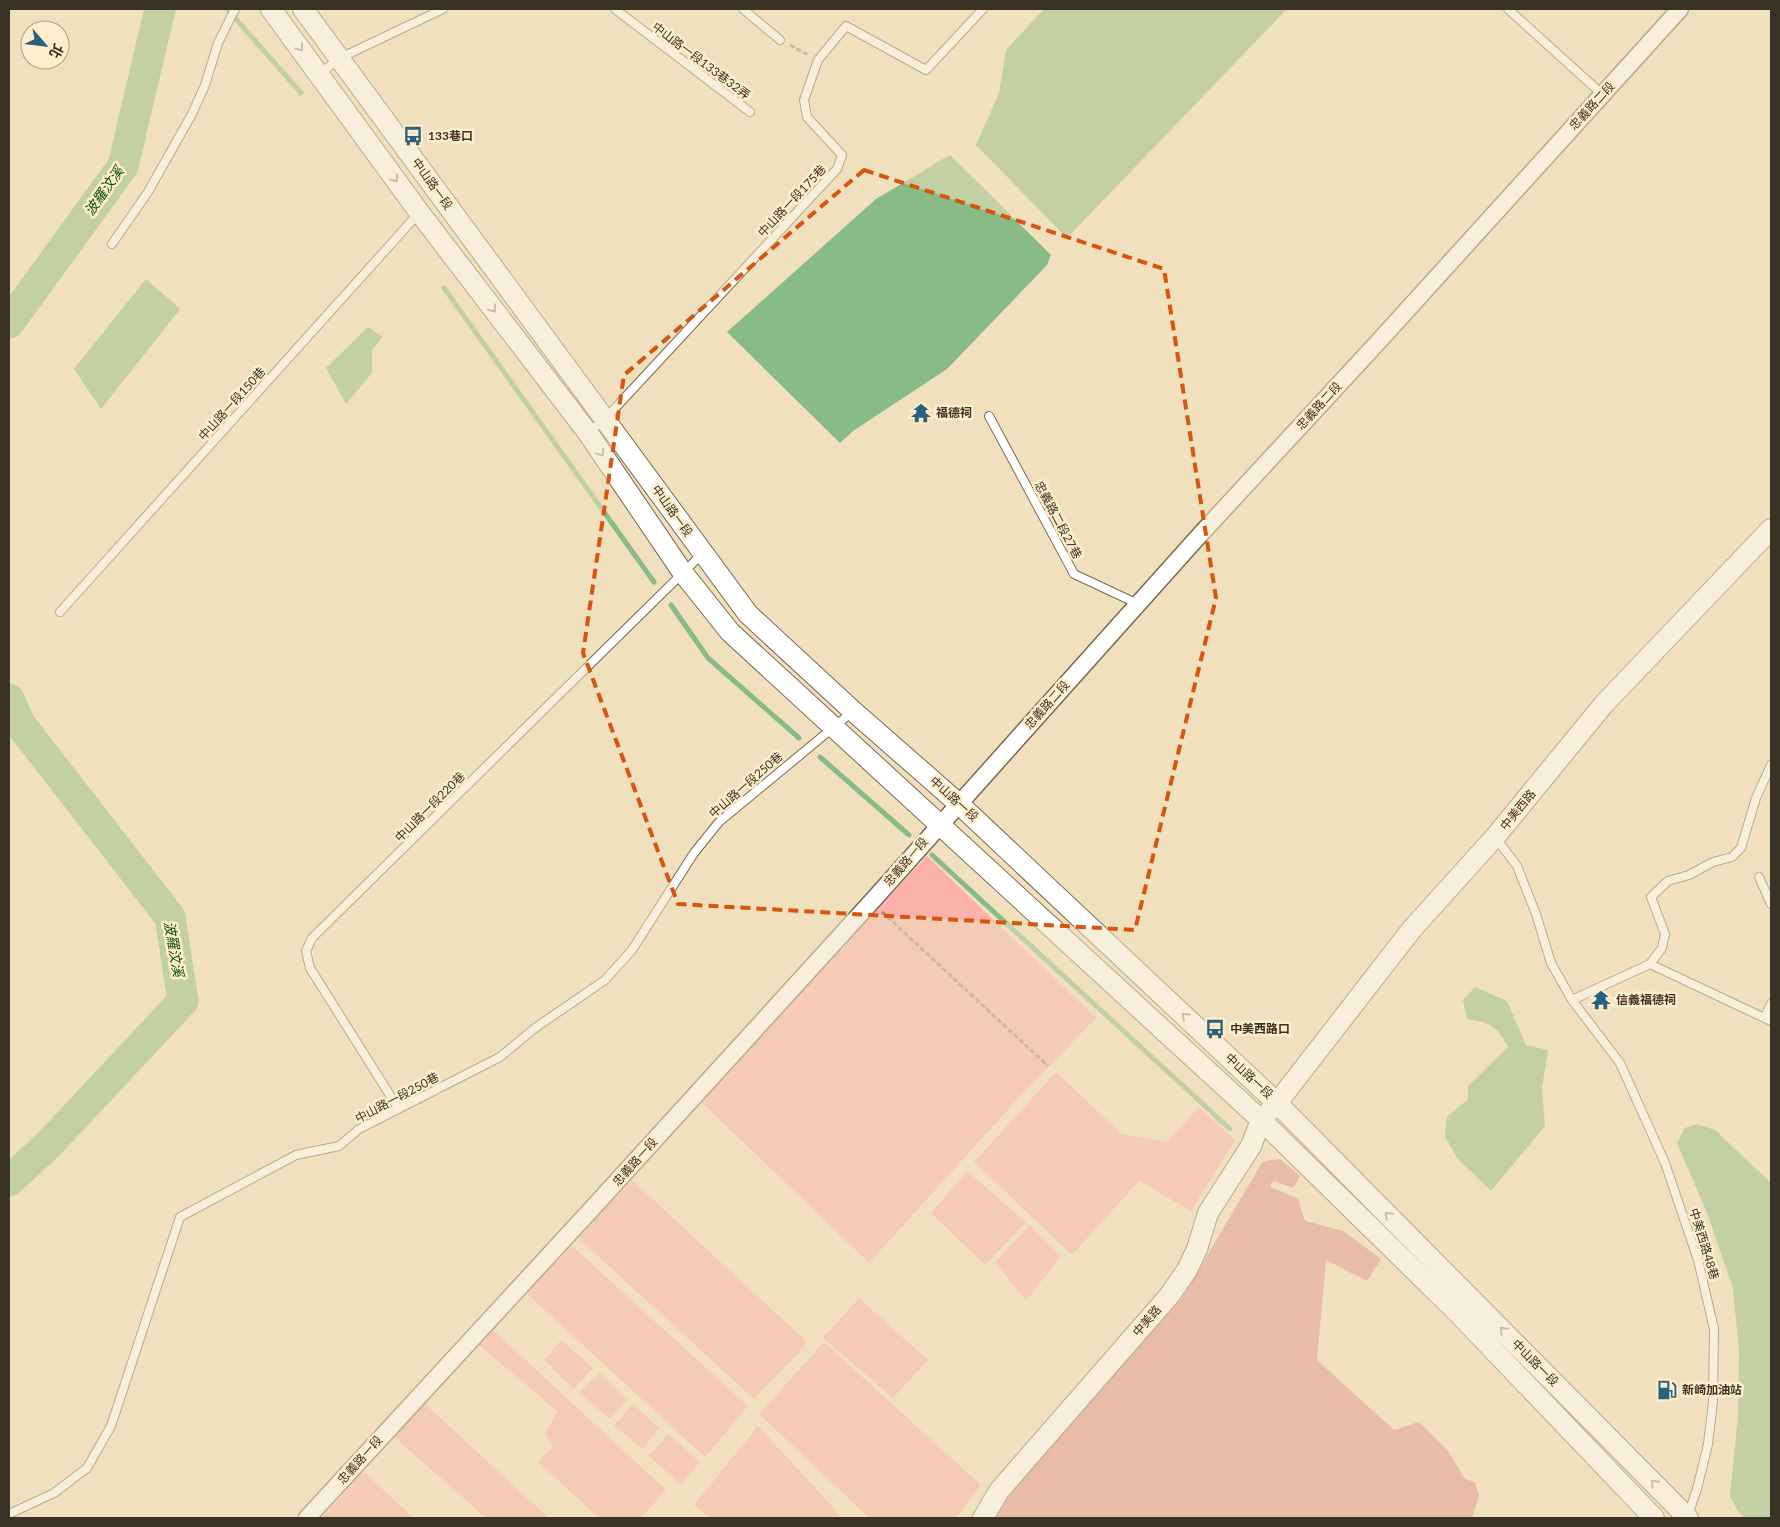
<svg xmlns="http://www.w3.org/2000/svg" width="1780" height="1527" font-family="Lato,'Noto Sans TC',sans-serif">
  <rect width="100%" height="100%" fill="#f1e0be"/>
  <g fill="#fcb2aa">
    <polygon points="927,856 1096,1018 1015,1102 869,1263 694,1095 804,974 844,948 850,938"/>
    <polygon points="1056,1072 1122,1134 1167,1142 1199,1107 1235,1140 1191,1211 1139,1181 1072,1255 974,1162"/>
    <polygon points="967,1171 1026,1222 985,1265 931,1213"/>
    <polygon points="632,1180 806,1341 804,1347 754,1399 577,1237"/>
    <polygon points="1030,1225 1061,1256 1026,1301 995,1262"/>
    <polygon points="572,1246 748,1406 705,1457 526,1293"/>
    <polygon points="859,1298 928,1360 893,1398 823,1338"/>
    <polygon points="493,1330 666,1490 641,1518 599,1518 538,1462 553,1446 545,1435 557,1411 479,1345"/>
    <polygon points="561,1340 593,1368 573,1389 545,1360"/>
    <polygon points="824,1342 981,1485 956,1518 869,1518 759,1414"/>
    <polygon points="600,1373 627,1400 610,1419 579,1393"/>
    <polygon points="424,1403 549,1518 486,1518 393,1436"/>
    <polygon points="633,1404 659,1428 643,1449 614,1426"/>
    <polygon points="758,1426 840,1515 837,1518 710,1518 694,1505"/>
    <polygon points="668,1434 700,1462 681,1485 649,1456"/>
    <polygon points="363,1471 414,1518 322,1518"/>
  </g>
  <polygon fill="#de9189" points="1280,1159 1300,1176 1293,1188 1274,1181 1271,1183 1271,1187 1298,1199 1305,1221 1343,1231 1381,1259 1367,1281 1326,1260 1317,1360 1394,1430 1419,1422 1448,1451 1465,1479 1475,1482 1479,1496 1472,1518 993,1518 1023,1476 1182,1298 1263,1161"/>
  <g fill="#89bc85">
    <polygon points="1044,9 1287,9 1067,238 976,145 999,93 1006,50"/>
    <polygon points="950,155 1051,255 1047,265 947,369 853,431 840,443 727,332 876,199"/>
    <polygon points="146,279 180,309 101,409 74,369"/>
    <polygon points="368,327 383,337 372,350 372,373 346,404 326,368"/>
    <path d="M1475,987L1507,1001L1526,1045L1548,1050L1542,1088L1545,1126L1491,1191L1457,1158L1445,1136L1447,1117L1468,1099V1086L1508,1047C1497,1026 1491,1023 1467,1019L1463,1000Z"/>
    <polygon points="1697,1124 1715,1130 1771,1183 1771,1518 1745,1518 1738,1512 1730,1496 1738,1416 1739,1351 1733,1288 1707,1213 1677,1143 1685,1128"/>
  </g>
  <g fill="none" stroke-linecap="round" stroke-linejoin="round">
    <g stroke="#89bc85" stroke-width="5">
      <polyline points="227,9 301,93"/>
      <polyline points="444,288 654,582"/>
      <polyline points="671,605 708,658 799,738"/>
      <polyline points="820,757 909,835"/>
      <polyline points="932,855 1230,1129"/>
    </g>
    <g stroke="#89bc85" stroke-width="31">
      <polyline points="9,323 123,166 160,9"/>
      <polyline points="9,699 20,724 170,917 183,1001 49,1144 9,1181"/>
    </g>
    <defs>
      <g id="service">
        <polyline points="615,9 750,112"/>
        <polyline points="743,9 780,40"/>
        <polyline points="1508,9 1603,95"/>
        <polyline points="319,74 340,58 443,9"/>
        <polyline points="112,244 148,192 192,114 205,85 218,43 235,9"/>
        <polyline points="989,416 1074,574 1138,604"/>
        <polyline points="588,433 605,419 837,169 842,155 807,117 804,100 818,60 846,26 926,70 983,9"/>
        <polyline points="60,612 418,214"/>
        <polyline points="1495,837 1517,866 1536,914 1551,963 1572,1000 1620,1063 1665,1163 1698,1260 1714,1329 1713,1402 1708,1444 1697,1489 1688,1515"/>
        <polyline points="1759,877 1771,904"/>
        <polyline points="1650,964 1771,1021"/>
        <polyline points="1572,1000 1650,964 1662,948 1665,934 1651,897 1668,881 1689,875 1713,862 1732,857 1741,848 1756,798 1771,765"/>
        <polyline points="1765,1017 1771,1004"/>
        <polyline points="398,1108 310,968 306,951 312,938 703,553"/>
        <polyline points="9,1514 54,1493 87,1468 111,1426 180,1217 296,1155 339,1146 359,1129 500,1057 535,1028 605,980 632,950 694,853 719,822 852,712"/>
      </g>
      <polyline id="minor" points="307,1518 588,1213 874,899 1198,537 1379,341 1680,9"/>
      <g id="tertiary">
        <polyline points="271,9 419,212 588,433 683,573 730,632 1261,1120 1456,1311 1654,1518"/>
        <polyline points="303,9 748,614 853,711 958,803 1277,1103 1688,1518"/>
        <polyline points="983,1518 999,1491 1024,1462 1169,1296 1187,1270 1197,1249 1208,1213 1251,1146 1261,1120 1277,1103 1412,929 1495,837 1604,704 1771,529"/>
      </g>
    </defs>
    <use href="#service" stroke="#796a4b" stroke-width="10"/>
    <use href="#minor" stroke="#796a4b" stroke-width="19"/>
    <use href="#tertiary" stroke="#796a4b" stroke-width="22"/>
    <g stroke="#9d9178" stroke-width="3" stroke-dasharray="5 2.5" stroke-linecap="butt">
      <polyline points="790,45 808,55"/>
      <polyline points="882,912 1048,1066"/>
    </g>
    <use href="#service" stroke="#fff" stroke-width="8"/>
    <use href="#minor" stroke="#fff" stroke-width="16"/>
    <use href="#tertiary" stroke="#fff" stroke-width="20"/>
  </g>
  <defs><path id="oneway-chevron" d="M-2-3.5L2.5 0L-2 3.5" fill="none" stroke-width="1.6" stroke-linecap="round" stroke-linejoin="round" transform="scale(1.25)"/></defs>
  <g stroke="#9c9992">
    <use href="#oneway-chevron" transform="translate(300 48) rotate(54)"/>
    <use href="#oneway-chevron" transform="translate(395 179) rotate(54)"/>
    <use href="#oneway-chevron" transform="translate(493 309) rotate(53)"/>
    <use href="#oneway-chevron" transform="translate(601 453) rotate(56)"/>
    <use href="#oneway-chevron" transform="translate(1185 1016) rotate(-137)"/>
    <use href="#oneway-chevron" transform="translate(1388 1215) rotate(-135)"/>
    <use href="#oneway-chevron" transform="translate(1503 1330) rotate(-135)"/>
    <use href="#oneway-chevron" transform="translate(1654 1483) rotate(-134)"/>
  </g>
  <path d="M0 0H1780V1527H0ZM864,170L1164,269L1216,598L1135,930L678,904L583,653L624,375Z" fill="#f1e0be" fill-opacity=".55" fill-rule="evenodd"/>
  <path fill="none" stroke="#d7550e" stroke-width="4" stroke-dasharray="10 6" stroke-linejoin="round" d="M864,170L1164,269L1216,598L1135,930L678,904L583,653L624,375Z"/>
  <defs>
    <symbol id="bus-bare" viewBox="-9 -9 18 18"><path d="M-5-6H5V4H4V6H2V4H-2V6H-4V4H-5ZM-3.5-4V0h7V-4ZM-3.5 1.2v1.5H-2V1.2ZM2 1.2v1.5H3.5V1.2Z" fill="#29627c" stroke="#ffedcb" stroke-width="2.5" paint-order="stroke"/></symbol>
    <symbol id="temple-bare" viewBox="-9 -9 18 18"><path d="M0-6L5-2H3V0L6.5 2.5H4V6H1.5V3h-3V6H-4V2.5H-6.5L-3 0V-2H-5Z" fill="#29627c" stroke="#ffedcb" stroke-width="2.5" paint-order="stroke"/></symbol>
    <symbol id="fuel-bare" viewBox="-9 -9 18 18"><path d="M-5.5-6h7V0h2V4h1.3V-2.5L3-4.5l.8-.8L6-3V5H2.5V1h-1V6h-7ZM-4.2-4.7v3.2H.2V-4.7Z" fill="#29627c" stroke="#ffedcb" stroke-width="2.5" paint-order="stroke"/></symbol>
  </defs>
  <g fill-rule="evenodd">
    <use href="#bus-bare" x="399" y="122" width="28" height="28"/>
    <use href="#temple-bare" x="907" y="399" width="28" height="28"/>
    <use href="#temple-bare" x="1587" y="986" width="28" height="28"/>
    <use href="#bus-bare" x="1201" y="1015" width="28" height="28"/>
    <use href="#fuel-bare" x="1653" y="1376" width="28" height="28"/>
  </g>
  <g text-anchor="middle" stroke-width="5" stroke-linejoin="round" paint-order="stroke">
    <g font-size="12" fill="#3a3325" stroke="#ffedcb">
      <text transform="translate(701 61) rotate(37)" y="4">中山路一段133巷32弄</text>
      <text transform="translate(1592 106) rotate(-47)" y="4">忠義路二段</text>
      <text transform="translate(432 184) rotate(54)" y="4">中山路一段</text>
      <text transform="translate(792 201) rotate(-47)" y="4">中山路一段175巷</text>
      <text transform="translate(232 404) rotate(-48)" y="4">中山路一段150巷</text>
      <text transform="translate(1319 406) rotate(-47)" y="4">忠義路二段</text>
      <text transform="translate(672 511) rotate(54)" y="4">中山路一段</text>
      <text transform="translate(1058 520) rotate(62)" y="4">忠義路二段27巷</text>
      <text transform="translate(1047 705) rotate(-48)" y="4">忠義路二段</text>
      <text transform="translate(746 785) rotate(-41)" y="4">中山路一段250巷</text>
      <text transform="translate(954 799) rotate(42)" y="4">中山路一段</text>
      <text transform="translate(430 807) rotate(-45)" y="4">中山路一段220巷</text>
      <text transform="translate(1518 810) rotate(-51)" y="4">中美西路</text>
      <text transform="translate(906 862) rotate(-49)" y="4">忠義路一段</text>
      <text transform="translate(1249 1076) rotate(43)" y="4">中山路一段</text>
      <text transform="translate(397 1098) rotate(-28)" y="4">中山路一段250巷</text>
      <text transform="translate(635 1162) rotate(-48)" y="4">忠義路一段</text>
      <text transform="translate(1704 1244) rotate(73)" y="4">中美西路48巷</text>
      <text transform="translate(1147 1321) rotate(-49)" y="4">中美路</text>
      <text transform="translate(1535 1363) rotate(45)" y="4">中山路一段</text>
      <text transform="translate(360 1460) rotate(-48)" y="4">忠義路一段</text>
    </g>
    <g font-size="12" font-weight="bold" fill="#3a3325" stroke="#ffedcb" text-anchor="start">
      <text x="428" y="140">133巷口</text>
      <text x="936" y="417">福德祠</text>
      <text x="1616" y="1004">信義福德祠</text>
      <text x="1230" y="1033">中美西路口</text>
      <text x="1682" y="1394">新崎加油站</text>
    </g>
    <g font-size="14" font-style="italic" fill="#035103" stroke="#ffedcb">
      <text transform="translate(104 191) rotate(-55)" y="5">波羅汶溪</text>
      <text transform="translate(174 949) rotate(80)" y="5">波羅汶溪</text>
    </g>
  </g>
  <rect width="1780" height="1527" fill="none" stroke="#3a3325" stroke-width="20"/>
  <g transform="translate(45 45) rotate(118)"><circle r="24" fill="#ffedcb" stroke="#b0a389"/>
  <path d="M0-4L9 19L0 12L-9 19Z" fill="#29627c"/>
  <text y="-8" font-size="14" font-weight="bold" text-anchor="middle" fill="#3a3325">北</text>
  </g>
</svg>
